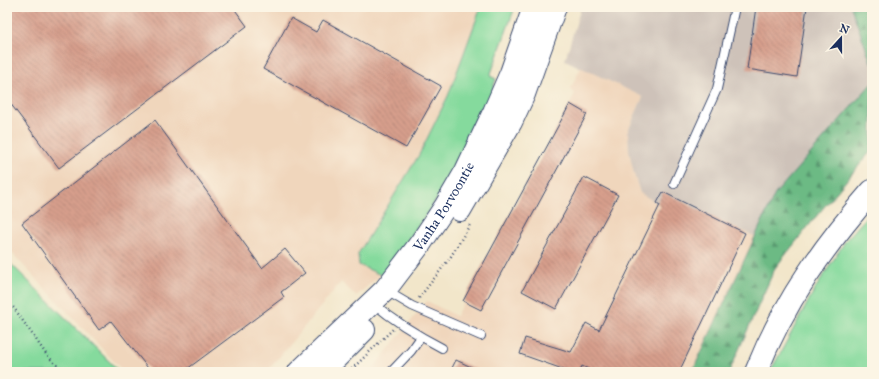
<svg xmlns="http://www.w3.org/2000/svg" width="879" height="379" font-family="'IM FELL Great Primer',serif">
  <defs>
    <pattern id="forest-firs" width="22" height="20" patternUnits="userSpaceOnUse"><rect width="22" height="20" fill="#6cba84"/><path d="M5 1l3.5 6h-7zM16 11l3.5 6h-7z" fill="#58986f"/></pattern>
    <pattern id="building-back-hatch" width="6" height="6" patternUnits="userSpaceOnUse"><rect width="6" height="6" fill="#d79f8c"/><path d="M-1 5l2 2M0 0l6 6M5-1l2 2" fill="none" stroke="#ae8276"/></pattern>
  </defs>
  <rect width="100%" height="100%" fill="#fcf5e5"/>
  <filter id="ink" filterUnits="userSpaceOnUse"><feTurbulence type="fractalNoise" baseFrequency=".025" numOctaves="2"/><feDisplacementMap in="SourceGraphic" scale="8" xChannelSelector="R" yChannelSelector="G"/><feConvolveMatrix kernelMatrix="1 2 1 2 8 2 1 2 1" color-interpolation-filters="sRGB"/></filter>
  <filter id="wash" filterUnits="userSpaceOnUse"><feTurbulence type="fractalNoise" baseFrequency=".012" numOctaves="4" result="noise"/><feDisplacementMap in="SourceGraphic" scale="16" xChannelSelector="R" yChannelSelector="G"/><feGaussianBlur stdDeviation="0.9" result="paint"/><feColorMatrix in="noise" values="0 0 0 0 0 0 0 0 0 0 0 0 0 0 0 0 0 1.4 0 .05"/><feComposite in="paint" operator="in"/></filter>
  <g filter="url(#wash)">
    <rect width="100%" height="100%" fill="#f2e6ca"/>
    <g fill="#f0d6bc">
      <polygon points="7,7 481,7 448,96 419,155 359,265 381,275 356,296 341,282 267,372 124,372 7,248"/>
      <polygon points="581,67 643,97 628,131 629,151 634,174 640,193 663,192 756,237 692,372 370,372 427,301 456,316 570,104 575,93 570,90"/>
    </g>
    <polygon fill="#cec2b9" points="581,7 851,7 872,65 872,83 775,194 756,237 691,207 691,205 663,192 657,203 640,193 634,174 629,151 628,131 643,97 565,60"/>
    <g fill="#85da9d" stroke="#50847e">
      <path d="M481,7H515L490,76L496,79C491,93 487,109 481,122C456,176 418,228 381,275L359,265L358,254L419,155L448,96Z"/>
      <polygon points="872,211 872,372 770,372 815,289 846,240"/>
      <polygon points="7,260 120,372 7,372"/>
    </g>
    <g fill="url(#forest-firs)" stroke="#447471">
      <polygon points="851,7 872,7 872,65"/>
      <polygon points="872,83 872,150 819,213 775,268 729,372 692,372 775,194"/>
    </g>
    <g id="blocks">
      <g fill="url(#building-back-hatch)">
        <polygon points="7,7 233,7 247,26 59,168 7,99"/>
        <polygon points="756,7 807,7 797,77 747,69"/>
        <polygon points="291,18 316,32 323,20 441,86 406,148 263,69"/>
        <polygon points="570,104 587,114 481,310 463,301"/>
        <polygon points="155,120 262,268 285,249 305,273 281,292 284,297 183,372 151,372 111,321 99,330 22,223"/>
        <polygon points="584,177 618,195 556,309 522,291"/>
        <polygon points="663,192 745,233 679,372 595,372 582,366 579,372 571,372 520,354 525,338 571,352 586,323 599,330 660,205 657,203"/>
        <polygon points="456,360 482,372 450,372"/>
      </g>
    </g>
  </g>
  <g filter="url(#ink)">
    <use href="#blocks" fill-opacity="0" stroke="#3b4a6e" stroke-width="1"/>
    <g fill="none" stroke-linecap="round" stroke-linejoin="round">
      <defs>
        <g id="lane">
          <polyline points="674,184 717,89 735,7"/>
          <polyline points="385,290 412,306 481,336"/>
          <path d="M373,303C394,321 417,335 442,348"/>
          <polyline points="391,372 411,351 421,337"/>
        </g>
        <g id="secondary">
          <polyline points="460,210 511,122 524,94 555,7"/>
          <path id="s1" d="M299,372L385,290L420,244L445,207L466,171L494,112L511,73L534,7"/>
          <polyline points="322,372 364,330"/>
        </g>
        <path id="highway" d="M756,372C784,302 823,247 872,191"/>
      </defs>
      <use href="#lane" stroke="#3b4a6e" stroke-width="10"/>
      <use href="#secondary" stroke="#3b4a6e" stroke-width="24"/>
      <use href="#highway" stroke="#3b4a6e" stroke-width="24"/>
      <g stroke="#3b4a6e" stroke-width="2.5" stroke-dasharray="1 3" stroke-linecap="butt">
        <polyline points="419,298 450,258 471,223"/>
        <polyline points="7,302 14,308 46,354 63,372"/>
        <polyline points="349,372 393,329"/>
      </g>
      <use href="#lane" stroke="#fff" stroke-width="8"/>
      <use href="#secondary" stroke="#fff" stroke-width="22"/>
      <use href="#highway" stroke="#fff" stroke-width="22"/>
    </g>
  </g>
  <g text-anchor="middle" stroke-width="3.5" stroke-linejoin="round" paint-order="stroke">
    <g font-size="14" fill="#1b2f5e" stroke="#fcf5e5">
      <text dy="5" stroke="none"><textPath href="#s1" startOffset="221">Vanha Porvoontie</textPath></text>
    </g>
  </g>
  <rect width="879" height="379" fill="none" stroke="#fcf5e5" stroke-width="24"/>
  <g transform="translate(841 38) rotate(21)" stroke="#fcf5e5" stroke-width="3" paint-order="stroke">
  <path d="M0-3L7 15L0 10L-7 15Z" fill="#1b2f5e"/>
  <text y="-6" font-size="11" font-weight="bold" text-anchor="middle" fill="#1b2f5e">N</text>
  </g>
</svg>
